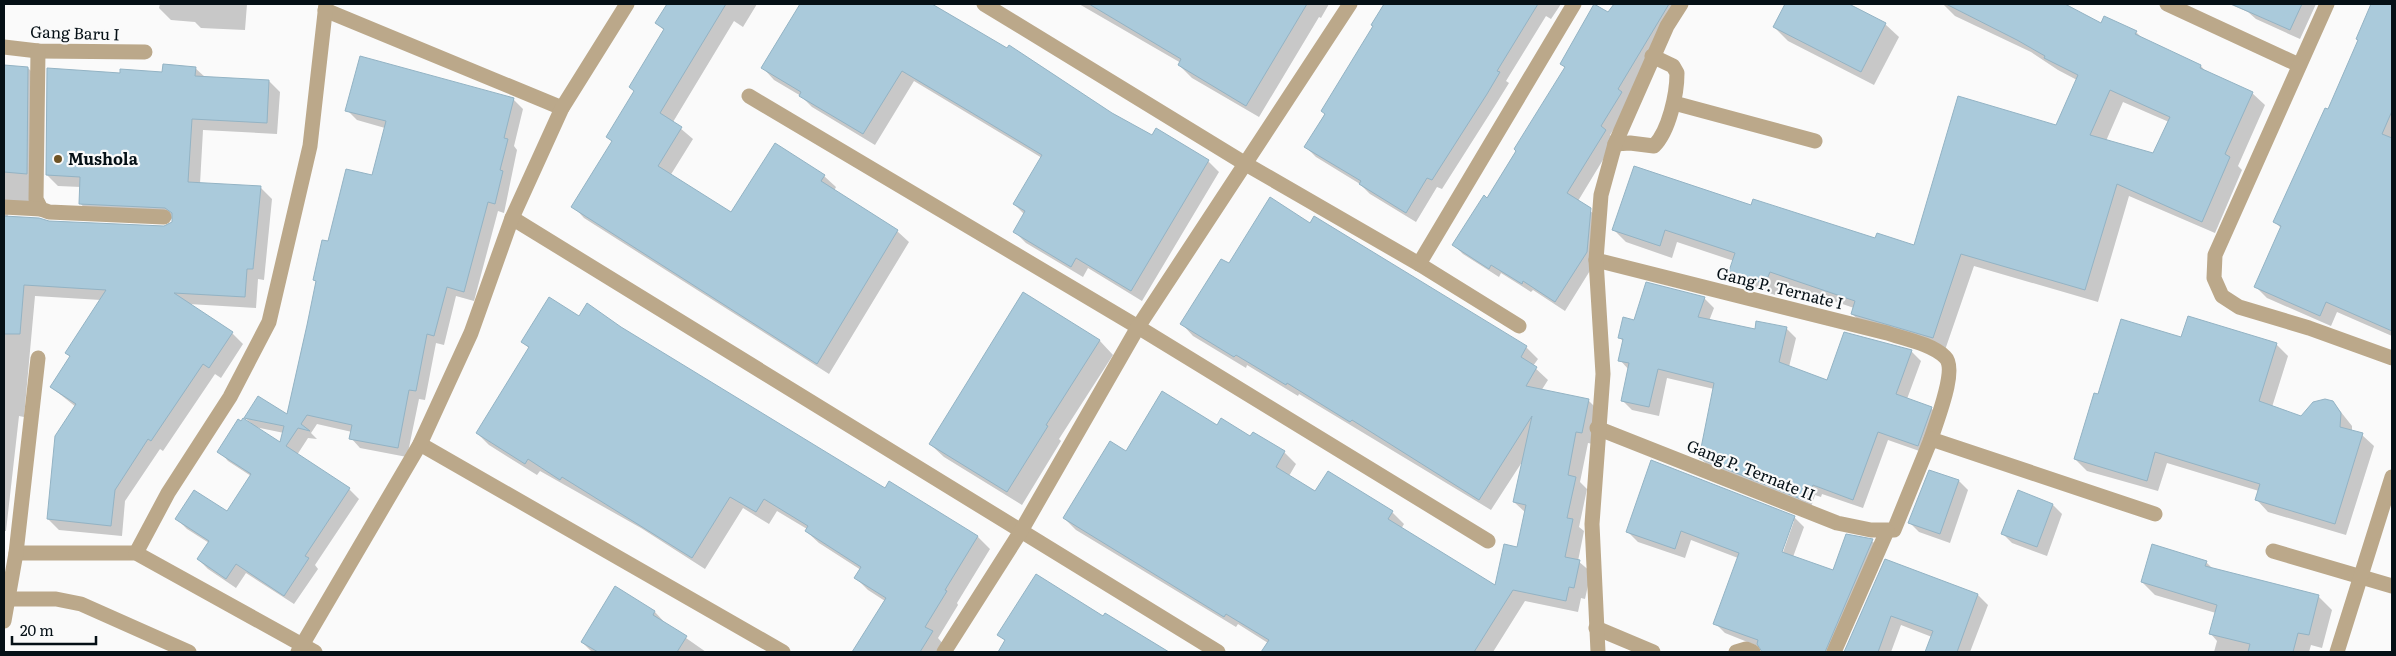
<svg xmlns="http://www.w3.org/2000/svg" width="2396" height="656" font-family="Literata,serif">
  <rect width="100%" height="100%" fill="#fafafa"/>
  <g fill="#0003" fill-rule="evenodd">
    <polygon points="160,4 247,4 245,30 201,28 195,22 171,20 159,8"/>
    <polygon points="668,4 757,4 743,27 734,21 673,122 693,139 670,176 731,213 775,145 824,176 836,187 834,191 897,231 909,242 829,374 584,218 573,206 613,142 607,137 635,92 665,31 656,23"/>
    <polygon points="801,4 932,4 1111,114 1153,137 1208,161 1219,172 1142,301 1088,268 1083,277 1026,243 1014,231 1024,214 1014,204 1042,158 914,81 875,145 812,107 801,96 774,80 763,68"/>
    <polygon points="1079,4 1329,4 1321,18 1319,17 1259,117 1192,78 1179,65 1181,63"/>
    <polygon points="1384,4 1561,4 1551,19 1546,16 1506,81 1509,83 1496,104 1442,189 1437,187 1416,222 1370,194 1360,184 1316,157 1306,147 1374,26 1373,24"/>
    <polygon points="1615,4 1685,4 1631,102 1610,135 1615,140 1578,201 1600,219 1596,261 1565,311 1533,290 1531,292 1501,273 1499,277 1463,254 1454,245 1487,199 1566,68 1561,64 1609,14"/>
    <polygon points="1786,4 1846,4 1885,24 1899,37 1874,85 1788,41 1774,27"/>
    <path d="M1943,4H2058L2102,24L2136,32L2144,40L2201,66L2207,73L2252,93L2265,105L2238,166L2242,170L2215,233L2129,196L2098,302L1974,266L1945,350L1865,326L1852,314L1854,308L1782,283L1778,296L1743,284L1730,271L1734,261L1677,242L1672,258L1626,242L1614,230L1752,207L1876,239L1915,247L2056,126L2077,80L2058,70L2031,52L1955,16ZM2123,102L2169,122L2154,155L2106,141Z"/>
    <polygon points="2229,4 2316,4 2300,39 2256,19 2248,12"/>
    <polygon points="2372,4 2392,4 2392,336 2337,312 2331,326 2267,298 2256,287 2281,228 2275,222 2328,111 2359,41 2357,39"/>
    <polygon points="4,67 28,68 39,79 33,209 11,210 7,217 48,223 164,228 170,226 174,219 91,215 80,203 81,187 58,186 47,175 121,74 164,73 195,68 205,77 269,81 280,92 277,134 203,130 200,184 261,188 272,199 264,280 258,279 256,308 189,304 232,333 243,344 221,378 215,374 163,451 160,449 125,501 122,536 59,530 48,519 76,407 51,387 71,357 66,352 101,300 35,296 24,417 19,416 6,531 4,531"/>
    <path d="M513,99L523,109L514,146L517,150L504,213L498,211L474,301L456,296L444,345L436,343L425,400L419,399L407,457L360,448L351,438L352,432L317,424L311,433L317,439L308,438L297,455L349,489L359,499L315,565L318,569L294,604L246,573L236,588L208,569L198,559L209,543L187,529L177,519L227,513L251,476L228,461L219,451L251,423L245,418L287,416L317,282L314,280L329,242L373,177L385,128L357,120L347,110ZM255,427L284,433L281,444Z"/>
    <polygon points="1310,224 1526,347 1538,359 1533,366 1548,380 1541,391 1589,401 1600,412 1593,444 1588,443 1580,482 1587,489 1579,527 1584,531 1578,561 1591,572 1585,599 1581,598 1578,612 1525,601 1493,652 1273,652 1267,646 1268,643 1238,624 1236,627 1076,530 1064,518 1126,453 1218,426 1251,438 1253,433 1284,452 1296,464 1289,476 1316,492 1328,473 1392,512 1404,524 1401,529 1496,587 1518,548 1526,513 1514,502 1524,459 1491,510 1299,394 1298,396 1247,365 1246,368 1193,336 1182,324 1229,265"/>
    <polygon points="1023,294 1100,341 1113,355 1059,439 1061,441 1022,505 944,457 930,444"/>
    <polygon points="1704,298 1714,308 1709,321 1756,331 1786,328 1796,338 1789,367 1828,381 1845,333 1912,352 1921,361 1907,399 1931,408 1941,418 1928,454 1888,440 1863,508 1822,494 1821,497 1815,495 1811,507 1710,467 1700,458 1714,389 1667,378 1659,416 1632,410 1622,400 1629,370 1620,360 1624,342 1619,337 1634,321"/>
    <polygon points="579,318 621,328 885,490 890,483 978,537 990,549 957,603 958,605 938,638 944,645 939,652 854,652 885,601 868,590 856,578 861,570 819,543 806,531 807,529 777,511 769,524 743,508 705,569 641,528 540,471 537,475 489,445 477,433 530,349 522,342"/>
    <polygon points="2182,338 2276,344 2288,356 2272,407 2301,417 2333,402 2352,426 2352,432 2362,435 2374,446 2346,535 2268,512 2257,500 2259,491 2167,463 2158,491 2087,471 2075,459 2099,395"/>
    <polygon points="1959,481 1968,490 1950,543 1919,532 1910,523"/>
    <polygon points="2053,505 2062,514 2047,556 2012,543 2003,534"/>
    <path d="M1794,517L1804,527L1793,557L1833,571L1846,536L1872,541L1882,550L1838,652H1764L1760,647L1725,633L1715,623L1738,558L1691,540L1685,558L1638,542L1628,532ZM1792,521H1794L1781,558L1778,557Z"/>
    <polygon points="1886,561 1978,595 1988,605 1970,652 1936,652 1929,645 1932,637 1901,625 1891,652 1845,652"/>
    <polygon points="2206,562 2214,570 2319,597 2332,610 2322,648 2311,645 2309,652 2214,652 2217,641 2211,634 2216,613 2155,595 2142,582"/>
    <polygon points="655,612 666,624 706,652 590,652 591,651 582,642"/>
    <polygon points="1105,614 1168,652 999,652 1006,641 999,635 1103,617"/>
  </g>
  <g fill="#aacadb" stroke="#93b3c4" fill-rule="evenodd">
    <polygon points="667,4 726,4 660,113 682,127 658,166 731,212 775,143 825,175 821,181 898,230 817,364 571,207 612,141 606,137 634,91 629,87 664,29 655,23"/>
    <polygon points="800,4 932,4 1007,48 1009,45 1112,113 1152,135 1156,128 1209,160 1131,291 1076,258 1071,267 1013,232 1025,211 1013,204 1042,155 969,111 902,71 863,134 799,96 801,92 761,68"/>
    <polygon points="1089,4 1307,4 1246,106 1178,65 1181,59"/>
    <polygon points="1384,4 1538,4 1497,71 1500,72 1487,94 1432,180 1427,178 1406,213 1359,184 1361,181 1304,147 1325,114 1321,111 1373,26 1371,25"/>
    <polygon points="1594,4 1608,12 1614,4 1669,4 1618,89 1622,92 1601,126 1606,130 1567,193 1591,208 1587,252 1555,302 1523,281 1522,284 1491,265 1489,269 1452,245 1484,195 1487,198 1516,151 1514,149 1565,67 1560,64"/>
    <polygon points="1785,4 1849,4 1886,23 1861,72 1773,27"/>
    <path d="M1946,4H2065L2101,23L2104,16L2137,31L2135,34L2201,65L2200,68L2253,92L2225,154L2230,157L2202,222L2117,184L2085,290L1961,254L1933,338L1851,314L1855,301L1770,272L1765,284L1729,271L1735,253L1665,230L1660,246L1612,230L1634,166L1751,205L1753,199L1875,238L1877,233L1914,245L1958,96L2056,125L2078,75L2044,58L2045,56L2017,40ZM2110,90L2170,117L2153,153L2090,135Z"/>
    <polygon points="2231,4 2302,4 2290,30"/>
    <polygon points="2371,4 2392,4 2392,111 2382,134 2392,138 2392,331 2326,302 2320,316 2254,287 2281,226 2273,222 2325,108 2328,109 2358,40 2356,39"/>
    <polygon points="360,56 514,98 504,138 508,139 500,170 503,171 495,204 488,202 464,292 447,287 434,336 427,334 416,391 409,390 398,448 349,439 352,425 307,415 301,424 310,431 298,428 286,446 350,488 305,556 309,558 284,596 236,564 226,579 197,559 209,541 175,519 194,490 227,511 251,474 217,452 238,419 241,421 243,418 280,442 284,426 244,418 258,396 287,414 307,325 316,281 313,280 322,240 328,241 346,169 372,175 386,121 345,111"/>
    <polygon points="163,64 196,67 195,76 269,80 267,123 192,119 188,182 261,186 253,269 247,269 245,297 174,293 233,332 209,368 203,364 151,441 148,439 115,490 111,526 47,519 55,436 76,404 50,387 70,356 65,353 106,290 24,285 20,334 4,334 4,216 39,218 49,221 164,226 172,222 172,213 165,208 79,204 80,177 46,175 47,68 120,73 120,69 162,72"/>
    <polygon points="4,65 28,67 27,174 4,172"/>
    <polygon points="1270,197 1310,223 1314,216 1527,346 1521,357 1537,367 1526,386 1589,399 1582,433 1576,432 1568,475 1576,477 1567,518 1573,519 1565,557 1580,560 1574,588 1569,587 1566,601 1513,590 1474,652 1261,652 1269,640 1226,614 1224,617 1063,518 1110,441 1126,451 1162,391 1217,425 1221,418 1250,436 1253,432 1285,451 1276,467 1315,491 1328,471 1393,511 1388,519 1495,585 1504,544 1517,547 1526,505 1513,502 1532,416 1479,500 1352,420 1350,422 1287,383 1286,385 1236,355 1234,357 1180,324 1221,259 1229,263"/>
    <polygon points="1646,282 1705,297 1698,317 1755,329 1756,321 1787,327 1779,362 1827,380 1844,332 1912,350 1896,394 1932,407 1918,446 1878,432 1853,500 1813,485 1811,489 1806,487 1801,499 1699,458 1714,383 1658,369 1649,407 1621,401 1629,363 1618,361 1623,339 1618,338 1623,317 1634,320"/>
    <polygon points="1023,292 1100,340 1046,425 1048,426 1007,492 929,444"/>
    <polygon points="549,297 579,316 587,303 621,327 885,488 889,481 978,536 945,590 947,591 925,627 933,631 920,652 852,652 886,598 854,578 861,567 805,531 808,526 764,499 756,512 730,497 692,558 562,477 560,480 528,459 525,464 476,433 529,347 521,342"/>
    <polygon points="2188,316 2277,343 2259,401 2301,416 2313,402 2325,399 2333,401 2341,413 2340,427 2363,433 2335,524 2255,500 2260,484 2155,452 2147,481 2074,459 2094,393 2098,394 2121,319 2181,337"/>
    <polygon points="1651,460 1795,516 1782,552 1833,570 1846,534 1873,539 1825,652 1762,652 1757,644 1758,640 1713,624 1739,553 1681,531 1675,549 1626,532"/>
    <polygon points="1929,470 1959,480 1940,534 1908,523"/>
    <polygon points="2018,490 2053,504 2037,547 2001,534"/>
    <polygon points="2152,544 2207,561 2205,566 2319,595 2309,635 2298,633 2293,652 2248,652 2250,644 2209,634 2217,605 2141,582"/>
    <polygon points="1885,559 1978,594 1957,652 1925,652 1933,631 1891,616 1878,652 1844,652"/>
    <polygon points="1036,574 1103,616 1105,613 1169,652 998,652 1005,640 997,635"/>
    <polygon points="615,586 655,611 653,615 687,636 677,652 598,652 581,642"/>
  </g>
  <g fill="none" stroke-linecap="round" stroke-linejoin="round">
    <g stroke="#bba88a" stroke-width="15">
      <polyline points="984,4 1244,163 1419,264 1519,326"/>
      <polyline points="2167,4 2299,65"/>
      <polyline points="2327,4 2215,255 2214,278 2222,296 2239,307 2309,328 2392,358"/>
      <polyline points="325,10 562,108"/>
      <polyline points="4,47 38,51 145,52"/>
      <polyline points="38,51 36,199 41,209 49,212 164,217"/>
      <polyline points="749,96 1138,327 1488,541"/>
      <polyline points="1674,103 1815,141"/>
      <path d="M1615,144L1630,143L1654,146C1669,131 1677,94 1677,73L1673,66L1652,56"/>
      <polyline points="4,207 41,209"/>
      <polyline points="512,218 1218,652"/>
      <path d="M1596,260L1887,333C1905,339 1932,344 1945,357C1958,369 1936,422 1931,439"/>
      <polyline points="1419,264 1574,4"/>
      <polyline points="1597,428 1837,523 1871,530 1894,530 1931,439 2155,514"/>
      <polyline points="420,444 783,652"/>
      <polyline points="2273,551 2392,586"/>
      <polyline points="16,553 136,553 315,652"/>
      <polyline points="136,553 168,493 230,397 269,322 310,146 326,4"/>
      <polyline points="8,599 56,599 81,604 189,652"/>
      <polyline points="4,621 16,553 38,358"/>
      <polyline points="1596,628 1653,652"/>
      <polyline points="298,652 420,444 471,333 512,218 562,108 627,4"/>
      <polyline points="944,652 1021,531 1138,327 1350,4"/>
      <polyline points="1598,652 1592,524 1603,374 1596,260 1601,195 1615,144 1667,26 1681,4"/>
      <polyline points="1736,652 1746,649 1753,652"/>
      <polyline points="1834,652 1887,531"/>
      <polyline points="2337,652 2392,477"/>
    </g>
  </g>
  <circle fill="#6f5426" stroke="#fafafa" stroke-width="2" cx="58" cy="159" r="5"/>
  <g text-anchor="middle" stroke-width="4.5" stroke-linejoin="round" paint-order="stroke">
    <g font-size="16" fill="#051016" stroke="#fafafa">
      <text transform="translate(75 33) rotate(2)" y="6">Gang Baru I</text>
      <text transform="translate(1780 288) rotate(14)" y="6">Gang P. Ternate I</text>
      <text transform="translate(1751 470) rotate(22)" y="6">Gang P. Ternate II</text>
    </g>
    <g font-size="16" font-weight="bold" fill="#051016" stroke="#fafafa" text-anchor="start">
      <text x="68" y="165">Mushola</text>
    </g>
  </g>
  <rect width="2396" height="656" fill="none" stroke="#051016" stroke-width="10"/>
  <path d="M12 636v8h84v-8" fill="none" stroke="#051016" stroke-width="2.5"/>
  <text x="20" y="636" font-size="15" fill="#051016" stroke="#fafafa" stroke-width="4" paint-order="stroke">20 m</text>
</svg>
